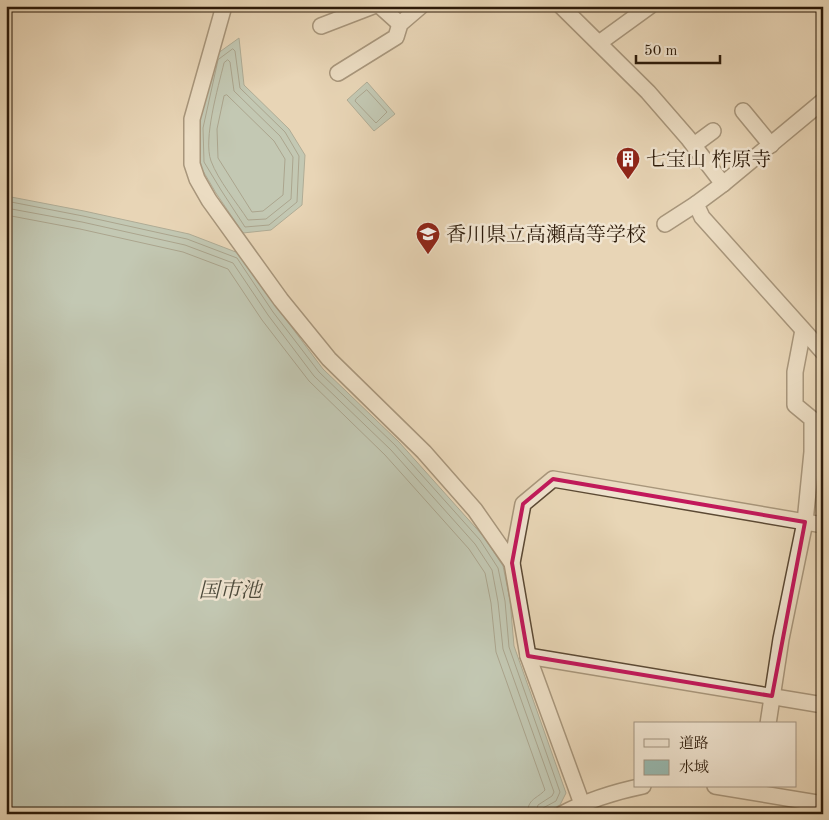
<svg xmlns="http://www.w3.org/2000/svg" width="829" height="820" font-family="'Old Standard TT','Noto Serif JP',serif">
  <rect width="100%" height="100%" fill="#e8d6b6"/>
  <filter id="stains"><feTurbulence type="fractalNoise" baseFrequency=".004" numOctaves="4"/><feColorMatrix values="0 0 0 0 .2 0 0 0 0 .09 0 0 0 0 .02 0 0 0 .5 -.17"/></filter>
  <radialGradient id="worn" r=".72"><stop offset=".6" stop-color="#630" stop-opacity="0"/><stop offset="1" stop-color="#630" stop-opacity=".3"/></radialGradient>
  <g fill="#97b9b0" stroke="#6c796d">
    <polygon points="239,38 244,85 289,129 305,155 302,205 271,230 243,233 216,193 199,164 198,128 214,56"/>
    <polygon points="367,82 395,114 374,131 347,100"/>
    <polygon points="6,196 84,211 189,234 241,254 278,309 323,369 399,442 484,537 503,566 510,600 514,646 566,793 560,805 542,814 6,814"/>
  </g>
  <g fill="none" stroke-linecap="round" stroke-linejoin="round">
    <g stroke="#626a5c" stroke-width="1">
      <polygon points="233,49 235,51 240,88 285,132 299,156 297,202 269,225 245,227 221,190 204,162 203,128 218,60"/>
      <path d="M228,60L230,62L234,91L280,136L293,157L291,199L266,219L248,220C237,203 218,180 211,161C203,139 218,88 224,63Z"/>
      <polygon points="367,90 387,112 376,123 355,101 356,99"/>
      <polygon points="227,95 274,141 285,159 283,195 263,211 252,212 218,158 217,129 224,96"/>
      <polyline points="6,201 83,216 187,239 237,258 273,312 319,372 395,445 480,540 498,568 505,601 509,647 560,792 556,801 543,808 541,814"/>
      <polyline points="6,208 82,222 185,245 233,263 268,315 314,376 391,450 475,544 492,570 498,602 503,649 554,792 552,796 538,805 535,814"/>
      <path d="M6,215L80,229L183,252L228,269L262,320L309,381L385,455L469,549L485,573L491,603L496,652L545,790C537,799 528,798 527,814"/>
    </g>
    <defs>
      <g id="minor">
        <polyline points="224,6 192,119 192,164 197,179 209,200 281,300 329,359 424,452 475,510 512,563"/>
        <polyline points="380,6 400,24"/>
        <polyline points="561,6 648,92 688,138 723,184 696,204 702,217 823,352"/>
        <polyline points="321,26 373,6"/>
        <polyline points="599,43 650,6"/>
        <polyline points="338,73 396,37 400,24 421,6"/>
        <polyline points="743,111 771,145"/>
        <polyline points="694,145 713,131"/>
        <polyline points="723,184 823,101"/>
        <polyline points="665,224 696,204"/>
        <polyline points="528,656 823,705"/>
        <polyline points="768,724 781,639 805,522 812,452 812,419 795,405 795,372 803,330"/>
        <polyline points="715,786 823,804"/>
        <polyline points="582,804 528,656 512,563 523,504 553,479 823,525"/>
        <path d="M562,814C588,800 614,792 643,786"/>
      </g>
    </defs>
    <use href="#minor" stroke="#5b4934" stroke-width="18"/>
    <use href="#minor" stroke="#f0e4d0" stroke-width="15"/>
  </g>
  <path d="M0 0H829V820H0ZM553,479L805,522L772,696L528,656L512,563L523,504Z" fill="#e8d6b6" fill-opacity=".55" fill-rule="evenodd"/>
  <path fill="none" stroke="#c2185b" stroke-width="4" stroke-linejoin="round" d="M553,479L805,522L772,696L528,656L512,563L523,504Z"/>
  <defs>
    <symbol id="building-pin" viewBox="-11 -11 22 30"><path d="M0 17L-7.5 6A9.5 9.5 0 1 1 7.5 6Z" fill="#8f2418" stroke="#f0e4d0"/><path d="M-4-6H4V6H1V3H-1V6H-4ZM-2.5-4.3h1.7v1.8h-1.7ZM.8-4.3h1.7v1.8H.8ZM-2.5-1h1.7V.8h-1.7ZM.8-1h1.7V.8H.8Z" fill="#fff"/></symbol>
    <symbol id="school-pin" viewBox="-11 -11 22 30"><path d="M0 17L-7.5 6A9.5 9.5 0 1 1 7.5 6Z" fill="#8f2418" stroke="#f0e4d0"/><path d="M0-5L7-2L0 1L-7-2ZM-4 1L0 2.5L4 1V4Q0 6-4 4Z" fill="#fff"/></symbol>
  </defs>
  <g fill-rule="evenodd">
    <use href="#building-pin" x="614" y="145" width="28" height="38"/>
    <use href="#school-pin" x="414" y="220" width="28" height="38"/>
  </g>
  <g text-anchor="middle" stroke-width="5" stroke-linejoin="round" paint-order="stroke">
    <g font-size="20" fill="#2c1a09" stroke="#f0e4d0" text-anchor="start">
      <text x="646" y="166">七宝山 柞原寺</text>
      <text x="446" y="241">香川県立高瀬高等学校</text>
    </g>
    <g font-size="21" font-style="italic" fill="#4c4a3b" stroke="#f0e4d0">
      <text x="230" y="597">国市池</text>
    </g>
  </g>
  <rect width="829" height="820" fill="none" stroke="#e8d6b6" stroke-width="25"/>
  <rect x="8" y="8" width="814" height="805" fill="none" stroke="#2c1a09" stroke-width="2.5"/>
  <rect x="12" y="12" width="804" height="795" fill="none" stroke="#2c1a09"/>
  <rect x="634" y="722" width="162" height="65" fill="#f0e4d0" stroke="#a29380"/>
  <rect x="644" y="739" width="25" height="8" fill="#f0e4d0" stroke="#a29380"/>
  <text x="679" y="748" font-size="15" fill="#2c1a09">道路</text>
  <rect x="644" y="760" width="25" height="15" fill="#97b9b0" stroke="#a29380"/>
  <text x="679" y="772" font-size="15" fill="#2c1a09">水域</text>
  <path d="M636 55v8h84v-8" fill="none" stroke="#2c1a09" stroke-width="2.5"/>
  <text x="644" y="55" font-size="15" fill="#2c1a09" stroke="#f0e4d0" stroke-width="4" paint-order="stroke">50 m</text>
  <rect width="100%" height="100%" filter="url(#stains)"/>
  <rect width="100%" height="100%" fill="url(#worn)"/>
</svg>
